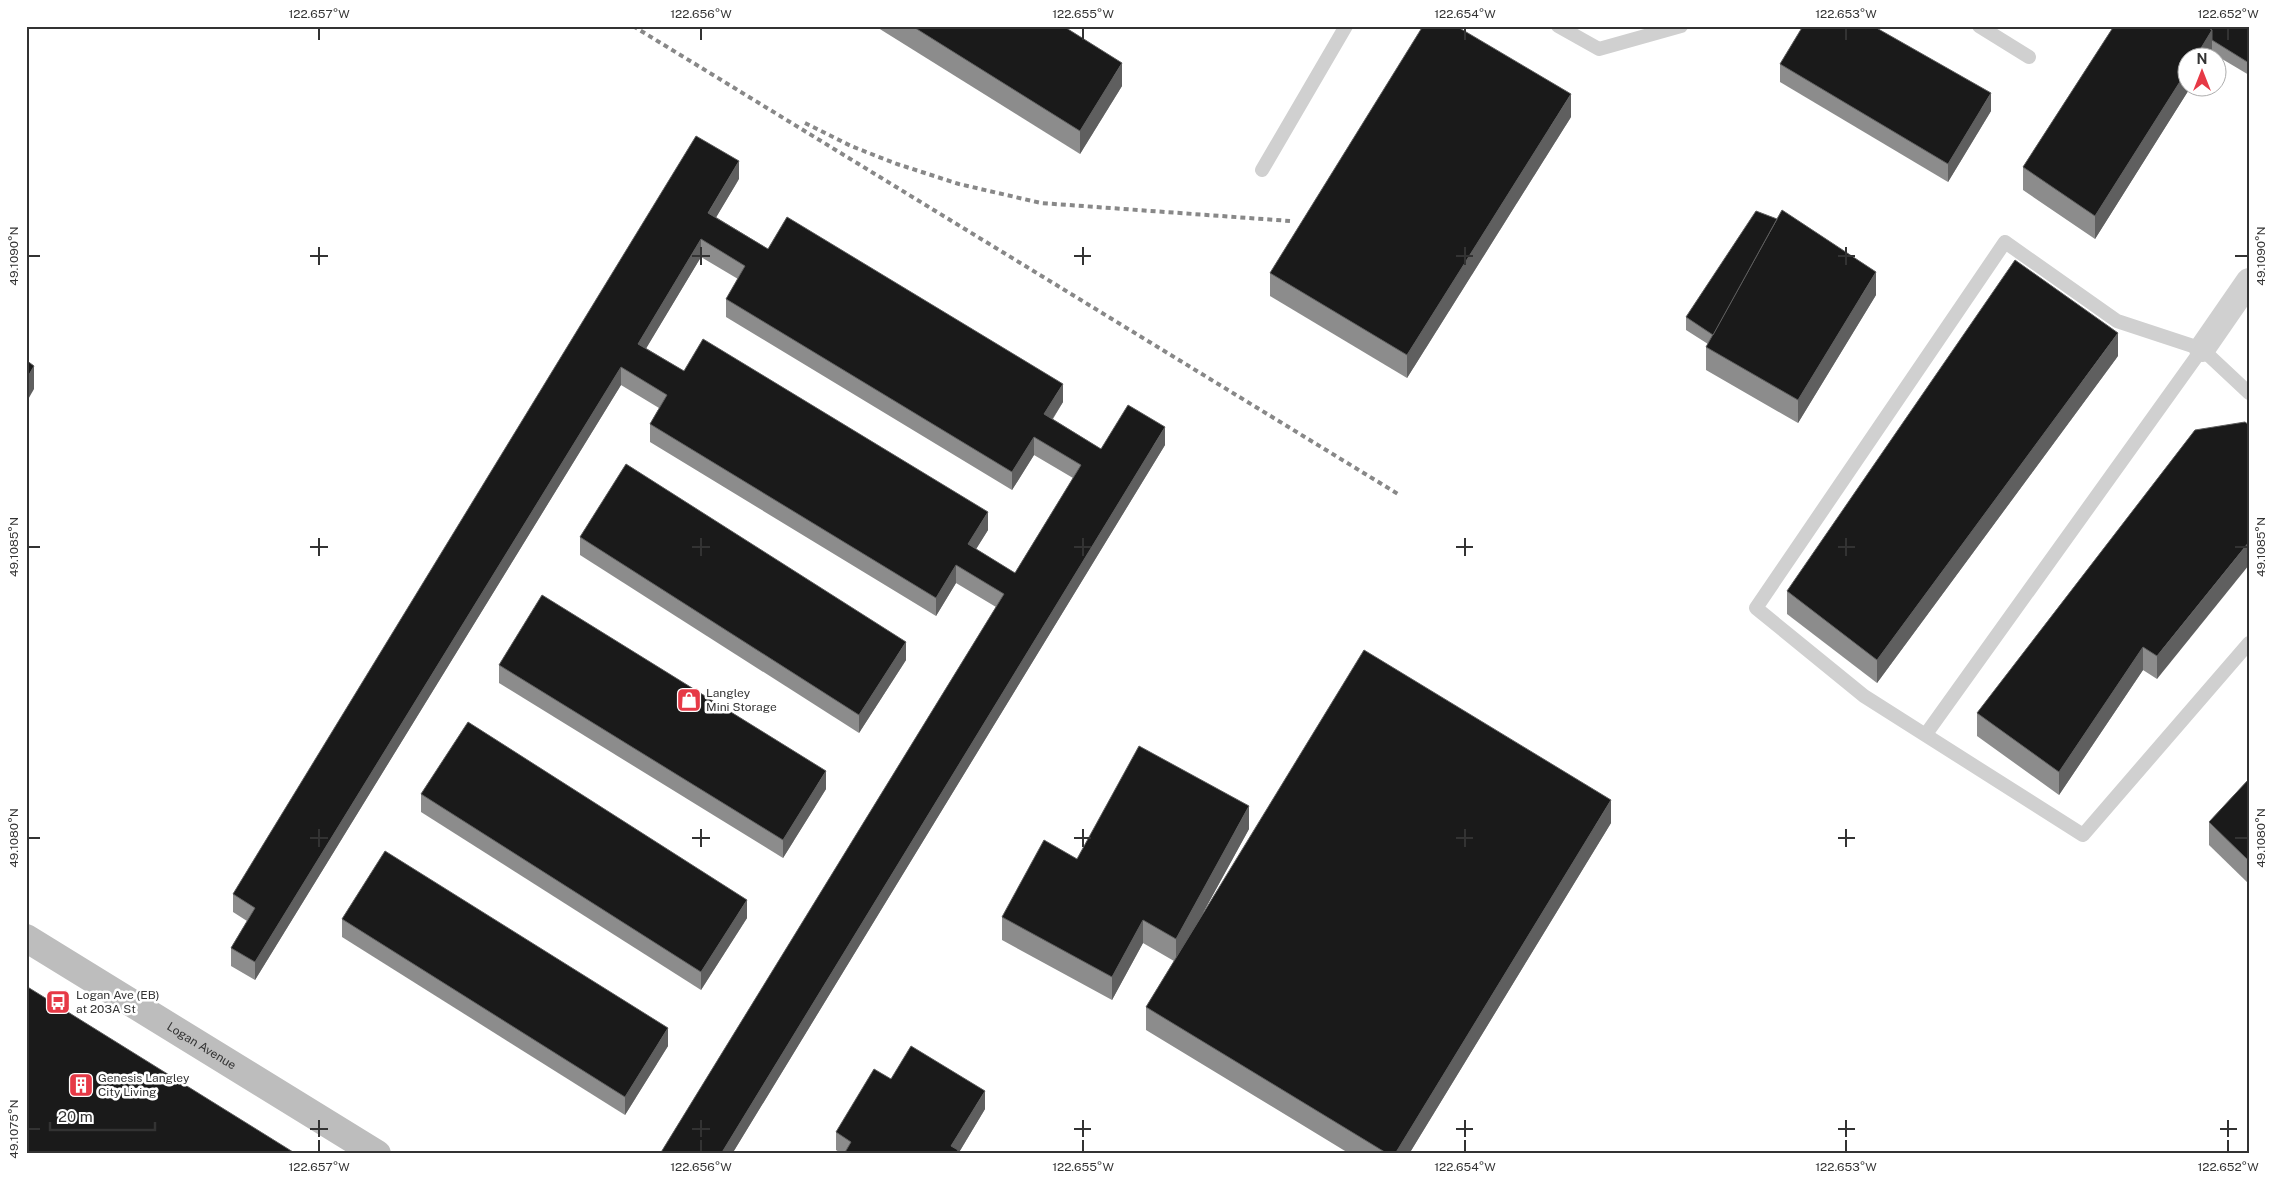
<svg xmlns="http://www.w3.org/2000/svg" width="2275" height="1180" font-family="'Public Sans',sans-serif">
  <rect width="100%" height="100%" fill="#fff"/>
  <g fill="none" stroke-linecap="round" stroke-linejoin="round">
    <g stroke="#d0d0d0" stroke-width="14">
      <polyline points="1558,26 1599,49 1681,26"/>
      <polyline points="1979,26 2029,57"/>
      <polyline points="1262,170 1346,26"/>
      <polyline points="2249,393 2202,349 2117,321 2005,242 1756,608 1864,696 2083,835 2249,643"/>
      <polyline points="1926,734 2202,349"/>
    </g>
    <polyline stroke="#d0d0d0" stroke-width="26" points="2202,349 2249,281"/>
    <path stroke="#bdbdbd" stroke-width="28" id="s1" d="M26,938L377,1154"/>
    <g stroke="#888" stroke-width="4" stroke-dasharray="5 4" stroke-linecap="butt">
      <polyline points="633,26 1398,494"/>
      <polyline points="805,123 851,146 897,164 959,184 1041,203 1290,221"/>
    </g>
  </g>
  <g fill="#8c8c8c" fill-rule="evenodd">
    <polygon points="875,26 1063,26 1122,86 1080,154"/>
    <polygon points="2114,26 2249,26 2249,75 2212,53 2209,58 2188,58 2188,88 2190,88 2095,239 2023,190 2023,167"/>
    <polygon points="1780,64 1991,111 1948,182 1780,82"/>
    <polygon points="1571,117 1407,378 1270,296 1270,273"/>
    <path d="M739,179L716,217L768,249L1063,402L1053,419L1101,449L1165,445L732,1154H660L996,607L956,583L936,616L650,442V424L659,408L621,385L255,980L231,966V948L247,921L233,912V894ZM701,257L738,279L726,299V317L1012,490L1034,455L1073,478L1015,573L976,549L988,530L684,371L646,348Z"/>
    <polygon points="1876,295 1798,423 1706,370 1706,347 1708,344 1686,330 1686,317"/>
    <polygon points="2118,356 1877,683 1787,614 1787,591"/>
    <polygon points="2195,430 2157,679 2143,670 2059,795 1977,736 1977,713"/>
    <polygon points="580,537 906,660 859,733 580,555"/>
    <polygon points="499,665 826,789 783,858 499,683"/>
    <polygon points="2249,779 2249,884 2209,845 2209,822"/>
    <polygon points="421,794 747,918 701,990 421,812"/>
    <polygon points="1611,823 1409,1154 1350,1154 1146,1030 1146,1007 1174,961 1143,943 1112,1000 1002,940 1002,917 1077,859 1249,829 1203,913"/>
    <polygon points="342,919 668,1046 625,1115 342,937"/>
    <polygon points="891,1079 985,1109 958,1154 842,1154 836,1150 836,1132"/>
  </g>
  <g fill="#5f5f5f">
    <polygon points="2212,30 2212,53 2209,58 2195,58"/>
    <polygon points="1122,63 1122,86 1080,154 1080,131"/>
    <polygon points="2188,69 2188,88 2190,88 2095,239 2095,216"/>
    <polygon points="1991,93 1991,111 1948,182 1948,164"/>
    <polygon points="1571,94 1571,117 1407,378 1407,355"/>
    <polygon points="739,161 739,179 708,231 708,213"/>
    <polygon points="701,239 701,257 638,362 638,344"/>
    <polygon points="1876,272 1876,295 1798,423 1798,400"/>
    <polygon points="2118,333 2118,356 1877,683 1877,660"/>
    <polygon points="34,366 34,389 26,403 26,380"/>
    <polygon points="621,367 621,385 255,980 255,962"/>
    <polygon points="1063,384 1063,402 1044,432 1044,414"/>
    <polygon points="1165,427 1165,445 732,1154 721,1154"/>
    <polygon points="1034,437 1034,455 1012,490 1012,472"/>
    <polygon points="988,512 988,530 968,562 968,544"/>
    <polygon points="2249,542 2249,565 2157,679 2157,656"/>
    <polygon points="956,565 956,583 936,616 936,598"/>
    <polygon points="906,642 906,660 859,733 859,715"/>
    <polygon points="2143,647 2143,670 2059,795 2059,772"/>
    <polygon points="826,771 826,789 783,858 783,840"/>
    <polygon points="1611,800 1611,823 1409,1154 1395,1154"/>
    <polygon points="1249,806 1249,829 1176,962 1176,939"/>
    <polygon points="747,900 747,918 701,990 701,972"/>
    <polygon points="1143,920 1143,943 1112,1000 1112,977"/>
    <polygon points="668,1028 668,1046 625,1115 625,1097"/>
    <polygon points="985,1091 985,1109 958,1154 951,1154 951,1146"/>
  </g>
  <g fill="#1a1a1a" stroke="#5f5f5f" fill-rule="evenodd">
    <polygon points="912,26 1063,26 1122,63 1080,131"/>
    <polygon points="1423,26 1456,26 1571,94 1407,355 1270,273"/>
    <polygon points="1803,26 1873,26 1991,93 1948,164 1780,64"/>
    <polygon points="2114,26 2206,26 2212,30 2195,58 2188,58 2188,69 2095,216 2023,167"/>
    <polygon points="2206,26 2249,26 2249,63 2212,40 2212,30"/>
    <path d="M696,136L739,161L708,213L768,249L787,217L1063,384L1044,414L1101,449L1128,405L1165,427L721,1154H660L1004,594L956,565L936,598L650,424L667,395L621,367L255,962L231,948L255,908L233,894ZM701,239L745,266L726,299L1012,472L1034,437L1081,465L1015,573L968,544L988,512L703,339L684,371L638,344Z"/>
    <polygon points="1782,210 1876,272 1798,400 1706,347"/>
    <polygon points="1756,211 1777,219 1713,335 1686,317"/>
    <polygon points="2015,260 2118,333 1877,660 1787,591"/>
    <polygon points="26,360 34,366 26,380"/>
    <polygon points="2245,422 2249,425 2249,542 2157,656 2143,647 2059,772 1977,713 2195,430"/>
    <polygon points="626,464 906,642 859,715 580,537"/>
    <polygon points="542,595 826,771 783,840 499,665"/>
    <polygon points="1364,650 1611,800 1395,1154 1388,1154 1146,1007"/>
    <polygon points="468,722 747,900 701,972 421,794"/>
    <polygon points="1139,746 1249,806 1176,939 1143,920 1112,977 1002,917 1044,840 1077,859"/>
    <polygon points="2249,779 2249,861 2209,822"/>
    <polygon points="385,851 668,1028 625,1097 342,919"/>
    <polygon points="26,986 293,1152 291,1154 26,1154"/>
    <polygon points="911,1046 985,1091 951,1146 958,1150 956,1154 844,1154 851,1142 836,1132 874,1069 891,1079"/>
  </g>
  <path fill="none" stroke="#333" stroke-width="2" d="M319,28V40M701,28V40M1083,28V40M1465,28V40M1846,28V40M2228,28V40M319,247V265M701,247V265M1083,247V265M1465,247V265M1846,247V265M28,256H40M310,256H328M692,256H710M1074,256H1091M1456,256H1473M1838,256H1855M2235,256H2248M319,538V556M701,538V556M1083,538V556M1465,538V556M1846,538V556M28,547H40M310,547H328M692,547H710M1074,547H1091M1456,547H1473M1838,547H1855M2235,547H2248M319,829V847M701,829V847M1083,829V847M1465,829V847M1846,829V847M28,838H40M310,838H328M692,838H710M1074,838H1091M1456,838H1473M1838,838H1855M2235,838H2248M319,1120V1137M701,1120V1137M1083,1120V1137M1465,1120V1137M1846,1120V1137M2228,1120V1137M28,1129H40M310,1129H328M692,1129H710M1074,1129H1091M1456,1129H1473M1838,1129H1855M2220,1129H2237M319,1140V1152M701,1140V1152M1083,1140V1152M1465,1140V1152M1846,1140V1152M2228,1140V1152"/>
  <defs>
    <symbol id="shop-square" viewBox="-11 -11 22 22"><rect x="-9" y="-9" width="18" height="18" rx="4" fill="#e63946" stroke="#fff"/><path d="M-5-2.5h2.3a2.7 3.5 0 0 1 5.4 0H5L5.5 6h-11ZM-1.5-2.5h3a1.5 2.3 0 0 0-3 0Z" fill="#fff"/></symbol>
    <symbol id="bus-square" viewBox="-11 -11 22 22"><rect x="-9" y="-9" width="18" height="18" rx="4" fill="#e63946" stroke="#fff"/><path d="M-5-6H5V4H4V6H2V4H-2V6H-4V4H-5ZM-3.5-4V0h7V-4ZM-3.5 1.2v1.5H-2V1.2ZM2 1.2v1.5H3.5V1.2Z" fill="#fff"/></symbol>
    <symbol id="building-square" viewBox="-11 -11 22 22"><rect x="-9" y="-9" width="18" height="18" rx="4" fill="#e63946" stroke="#fff"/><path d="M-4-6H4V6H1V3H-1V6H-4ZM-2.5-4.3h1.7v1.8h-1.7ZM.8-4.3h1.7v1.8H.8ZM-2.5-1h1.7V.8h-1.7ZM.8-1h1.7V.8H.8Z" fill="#fff"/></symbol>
  </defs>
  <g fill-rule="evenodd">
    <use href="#shop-square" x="675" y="686" width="28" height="28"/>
    <use href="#bus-square" x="44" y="988" width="28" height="28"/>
    <use href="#building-square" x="67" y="1071" width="28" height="28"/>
  </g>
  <g text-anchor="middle" stroke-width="5" stroke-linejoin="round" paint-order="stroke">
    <g font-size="12" fill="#333" stroke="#fff" text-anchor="start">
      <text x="706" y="697">Langley<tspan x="706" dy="14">Mini Storage</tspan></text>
      <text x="76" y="999">Logan Ave (EB)<tspan x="76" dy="14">at 203A St</tspan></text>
      <text x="98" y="1082">Genesis Langley<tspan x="98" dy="14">City Living</tspan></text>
    </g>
    <g font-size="12" fill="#333" stroke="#fff">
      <text dy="4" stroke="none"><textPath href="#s1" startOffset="206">Logan Avenue</textPath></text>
    </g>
  </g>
  <rect width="2275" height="1180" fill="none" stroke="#ffffff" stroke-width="55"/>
  <g transform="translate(2202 72)"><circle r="24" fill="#ffffff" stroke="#adadad"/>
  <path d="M0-4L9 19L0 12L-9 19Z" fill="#e63946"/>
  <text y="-8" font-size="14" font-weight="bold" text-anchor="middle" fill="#333333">N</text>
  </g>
  <path d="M50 1122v8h105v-8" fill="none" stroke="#333333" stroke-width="2.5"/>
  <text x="58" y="1122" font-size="15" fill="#333333" stroke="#ffffff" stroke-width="4" paint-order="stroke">20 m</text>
  <rect x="28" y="28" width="2220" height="1124" fill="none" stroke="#333" stroke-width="2"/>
  <g font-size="12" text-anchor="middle" fill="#333">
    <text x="319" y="18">122.657°W</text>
    <text x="701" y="18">122.656°W</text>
    <text x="1083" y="18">122.655°W</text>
    <text x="1465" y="18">122.654°W</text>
    <text x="1846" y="18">122.653°W</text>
    <text x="2228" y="18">122.652°W</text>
    <text transform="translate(14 256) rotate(-90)" y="4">49.1090°N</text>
    <text transform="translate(2261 256) rotate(-90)" y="4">49.1090°N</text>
    <text transform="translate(14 547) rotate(-90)" y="4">49.1085°N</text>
    <text transform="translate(2261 547) rotate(-90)" y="4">49.1085°N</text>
    <text transform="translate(14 838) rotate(-90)" y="4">49.1080°N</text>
    <text transform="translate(2261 838) rotate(-90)" y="4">49.1080°N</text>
    <text transform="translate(14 1129) rotate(-90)" y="4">49.1075°N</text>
    <text x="319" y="1171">122.657°W</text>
    <text x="701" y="1171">122.656°W</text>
    <text x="1083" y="1171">122.655°W</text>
    <text x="1465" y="1171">122.654°W</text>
    <text x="1846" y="1171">122.653°W</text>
    <text x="2228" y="1171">122.652°W</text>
  </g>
</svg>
